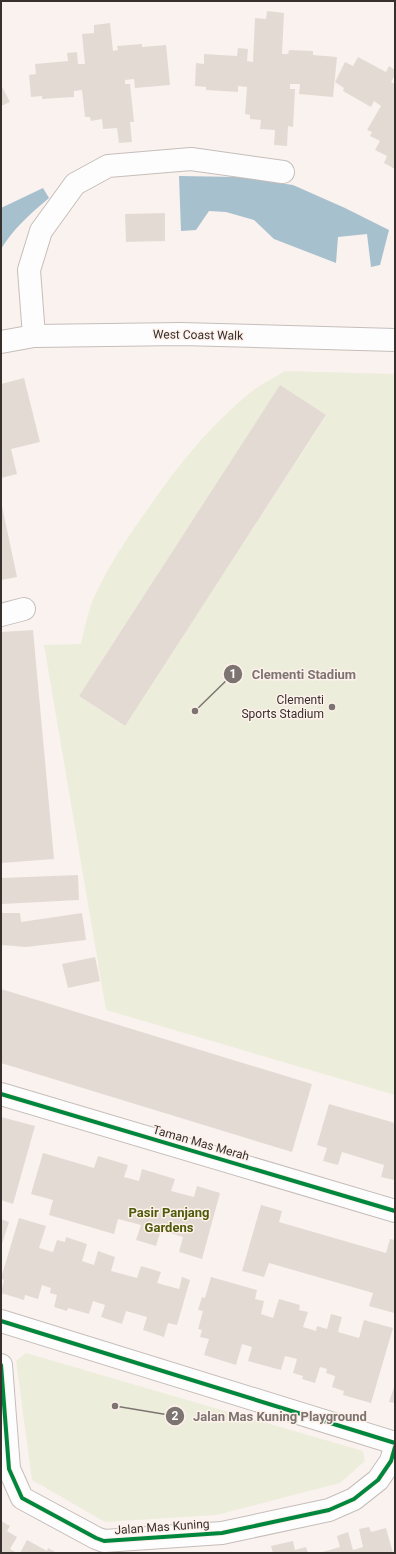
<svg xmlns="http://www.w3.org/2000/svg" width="396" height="1554" font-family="Roboto,sans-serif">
  <rect width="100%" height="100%" fill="#faf2ef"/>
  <g fill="#ededdc" fill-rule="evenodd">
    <path d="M285,371L395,374V1095L106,1010L44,645L81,644C84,630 87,616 92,602C105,571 125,541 145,513C175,469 209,426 251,392C261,384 274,378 285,371ZM280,386L326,416L124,726L79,696Z"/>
    <polygon points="26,1353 363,1451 365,1461 340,1483 217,1515 105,1522 32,1480 16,1361"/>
  </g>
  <g fill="#a7c0cd">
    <polygon points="179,176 239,177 293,185 345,208 389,230 380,265 371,267 367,234 338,237 336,263 274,239 254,220 226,212 209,211 196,230 181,231"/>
    <path d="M43,188L49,198C31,213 13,229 1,249V208Z"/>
  </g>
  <g fill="#e4dad4">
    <polygon points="267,11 284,13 282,54 288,54 289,50 313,51 313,55 337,57 333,97 299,94 300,84 290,84 290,89 295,89 293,127 288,126 287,146 274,145 275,130 260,129 261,120 250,119 250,115 245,114 247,87 238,86 238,92 206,90 206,87 195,86 196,63 204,64 204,54 237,56 238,48 248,49 247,61 253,62 255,18 266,19"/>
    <polygon points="110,23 113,51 118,50 117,46 142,44 142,47 166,45 170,85 135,88 134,79 125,80 125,84 130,84 134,122 130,122 132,142 119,143 117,128 103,129 102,119 91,121 90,117 85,117 82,90 74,91 74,97 42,99 42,96 31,97 29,75 36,74 35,64 68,61 67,53 77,52 78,64 85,64 82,34 94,33 94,25"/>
    <polygon points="358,57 386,72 389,66 395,70 395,75 391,82 395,84 395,169 384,163 387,156 375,150 380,141 370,136 372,132 367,130 381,106 374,101 371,107 343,91 344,88 335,82 345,62 353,66"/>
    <polygon points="1,85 10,102 1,106"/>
    <polygon points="165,213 165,241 126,242 125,214"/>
    <polygon points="24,378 40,442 11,449 17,474 1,478 1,384"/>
    <polygon points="280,385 326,415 125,726 79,696"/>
    <polygon points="2,506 17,577 1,580 1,507"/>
    <polygon points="33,630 54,859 1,863 1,632"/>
    <polygon points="78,875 79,900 2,904 1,878"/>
    <polygon points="1,913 20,913 21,922 82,913 86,940 26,947 1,945"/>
    <polygon points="95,957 100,981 68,988 62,964"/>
    <polygon points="1,989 312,1084 292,1152 1,1063"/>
    <polygon points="329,1104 395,1123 394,1180 381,1177 384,1165 342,1152 338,1165 323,1161 327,1148 317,1145"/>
    <polygon points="1,1117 35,1126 13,1204 1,1200"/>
    <polygon points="43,1153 94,1168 98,1156 128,1165 124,1177 139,1181 142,1169 175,1179 171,1191 194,1197 197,1186 220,1193 202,1259 179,1252 183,1237 161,1230 156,1246 136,1240 141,1225 118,1219 114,1234 49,1215 53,1200 31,1194"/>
    <polygon points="261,1205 282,1211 279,1222 386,1253 390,1239 395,1240 395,1308 394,1313 369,1306 373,1293 269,1263 264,1277 242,1271"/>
    <polygon points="19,1218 46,1226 39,1248 53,1252 57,1240 65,1242 66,1237 87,1244 82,1261 94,1265 98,1251 115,1257 111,1271 137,1278 141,1266 161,1272 157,1283 179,1289 182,1277 190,1280 177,1325 168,1323 164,1337 143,1330 147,1317 126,1311 122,1324 101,1317 105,1305 93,1301 89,1314 68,1308 67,1311 54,1307 57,1295 50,1293 51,1288 42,1285 38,1299 25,1295 24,1300 1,1293 4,1280 1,1278"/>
    <polygon points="1,1219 9,1222 1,1247"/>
    <polygon points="211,1277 257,1290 255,1299 264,1301 261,1314 273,1318 279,1299 300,1305 299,1310 308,1312 303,1327 316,1331 317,1326 327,1329 331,1314 342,1317 338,1332 359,1338 364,1320 393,1328 371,1403 343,1395 344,1391 332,1387 335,1376 326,1373 327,1369 320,1367 315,1383 302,1379 303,1376 293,1373 297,1359 285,1356 281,1370 248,1361 252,1347 242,1344 236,1365 204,1355 209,1339 200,1337 202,1330 198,1329 203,1311 198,1310 202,1297 205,1298"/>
    <polygon points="395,1384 395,1403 389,1402"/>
    <polygon points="1,1521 10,1526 7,1531 17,1537 10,1549 17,1553 1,1553"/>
    <polygon points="369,1527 371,1532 386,1528 393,1553 319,1553 340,1547 337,1536 348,1532 353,1550 363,1547 359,1529"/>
    <polygon points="27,1540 47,1551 48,1548 57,1553 20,1553"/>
    <polygon points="293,1541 295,1550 306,1547 308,1553 273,1553 271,1546"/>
  </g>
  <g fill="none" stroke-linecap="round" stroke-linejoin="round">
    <defs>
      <g id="minor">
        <polyline points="34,336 29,270 41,231 75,184 108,166 191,159 283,172"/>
        <polyline points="1,342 34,336 181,334 395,340"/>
        <polyline points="1,615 24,609"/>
        <polyline points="1,1094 395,1211"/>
        <polyline points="1,1321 395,1443"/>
        <polyline points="1,1365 9,1469 22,1498 96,1538 104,1541 222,1533 329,1510 354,1499 378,1480 391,1461 395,1447"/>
      </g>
    </defs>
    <use href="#minor" stroke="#c5beba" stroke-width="24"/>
    <use href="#minor" stroke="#fefdfd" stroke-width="22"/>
    <defs>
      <g id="cycleway">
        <polyline points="1,1094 395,1211"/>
        <polyline points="1,1321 395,1443"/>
        <polyline points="1,1365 9,1469 22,1498 96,1538 104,1541 222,1533 329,1510 354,1499 378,1480 391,1461 395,1447"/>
      </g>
    </defs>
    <use href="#cycleway" stroke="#fef1eb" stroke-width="6"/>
    <use href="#cycleway" stroke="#00873e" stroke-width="4"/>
  </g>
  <circle fill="#7c7470" stroke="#fef1eb" stroke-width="1.5" cx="332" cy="707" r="4"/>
  <g text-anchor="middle" stroke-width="3" stroke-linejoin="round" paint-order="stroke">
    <g font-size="12" fill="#38302c" stroke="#fef1eb">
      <text transform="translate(198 335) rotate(1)" y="4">West Coast Walk</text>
      <text transform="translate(201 1143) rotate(16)" y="4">Taman Mas Merah</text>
      <text transform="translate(162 1527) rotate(-4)" y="4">Jalan Mas Kuning</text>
    </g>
    <g font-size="12" fill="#38302c" stroke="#fef1eb" text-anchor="end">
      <text x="324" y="704">Clementi<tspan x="324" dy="14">Sports Stadium</tspan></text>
    </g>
    <g font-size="13" font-weight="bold" fill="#4e5b0a" stroke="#fef1eb">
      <text x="169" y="1217">Pasir Panjang<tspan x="169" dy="15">Gardens</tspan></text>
    </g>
  </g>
  <path fill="none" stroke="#7c7470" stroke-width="1.5" d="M195 711L233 674M115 1406L175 1416"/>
  <g fill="#7c7470" stroke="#fef1eb" stroke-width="1.5">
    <circle cx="195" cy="711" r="4"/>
    <circle cx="115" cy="1406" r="4"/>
    <circle cx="233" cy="674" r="10"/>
    <circle cx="175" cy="1416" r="10"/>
  </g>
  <g font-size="12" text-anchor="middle" font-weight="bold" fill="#fff">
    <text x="233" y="678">1</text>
    <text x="175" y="1420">2</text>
  </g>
  <g font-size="13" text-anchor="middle" font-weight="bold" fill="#7c7470" stroke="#fef1eb" stroke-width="3" stroke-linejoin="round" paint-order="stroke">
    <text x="304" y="679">Clementi Stadium</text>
    <text x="280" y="1421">Jalan Mas Kuning Playground</text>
  </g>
  <rect width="396" height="1554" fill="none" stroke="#38302c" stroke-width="4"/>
</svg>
